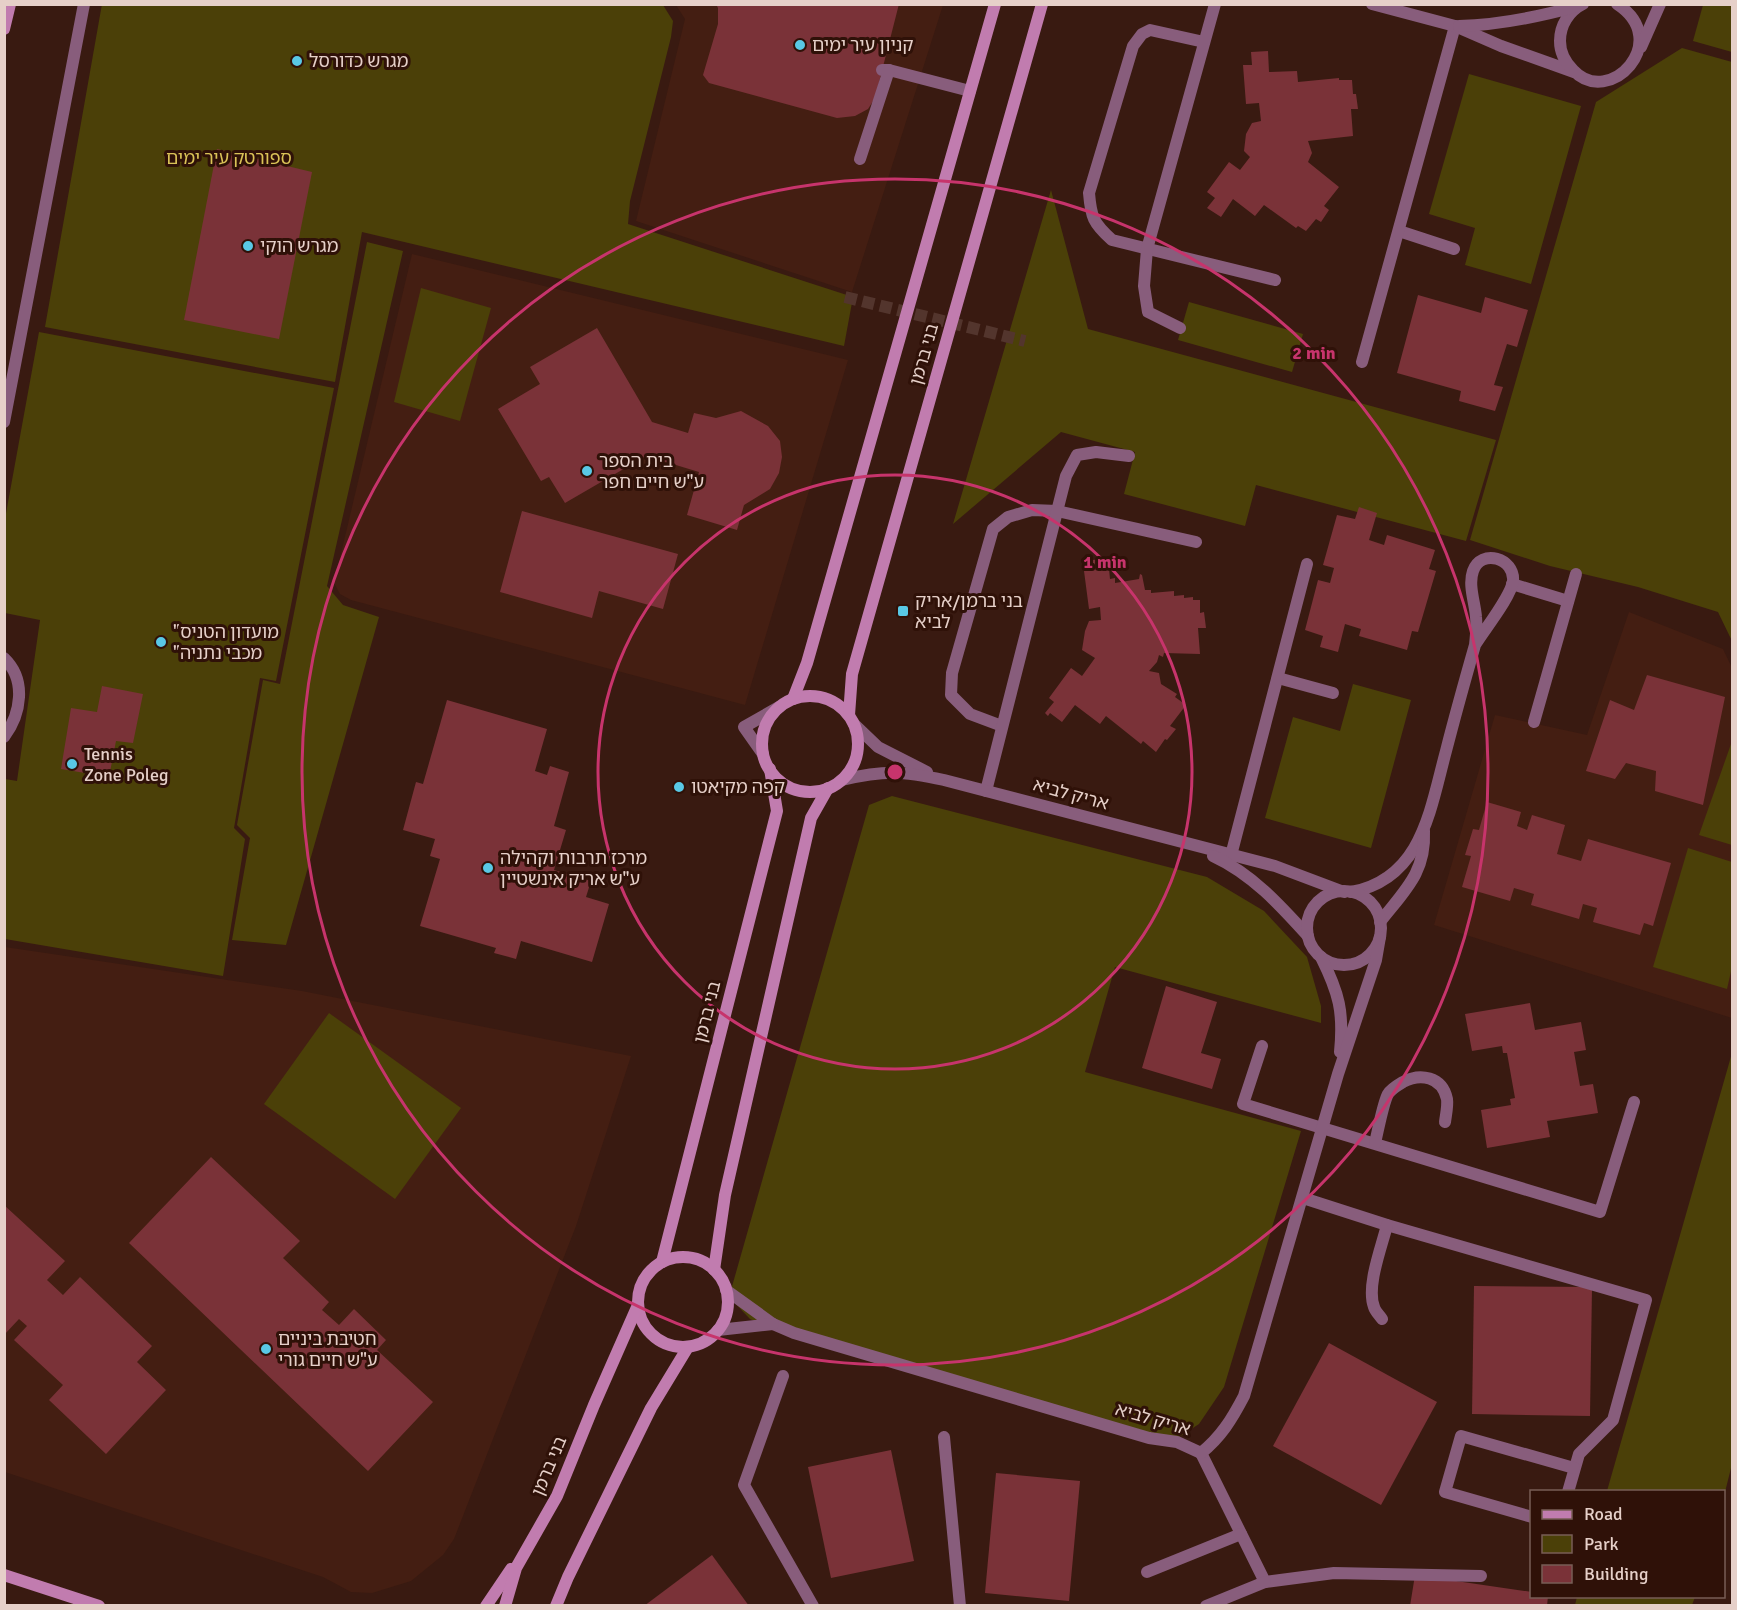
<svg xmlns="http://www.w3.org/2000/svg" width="1737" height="1610" font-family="Signika,'Noto Sans Hebrew',sans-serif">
  <rect width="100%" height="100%" fill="#391a11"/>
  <g fill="#441e12">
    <polygon points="676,5 943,5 852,292 636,221 685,19"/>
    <polygon points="412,254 848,360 745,705 351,600 340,594 334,583"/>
    <polygon points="1629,612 1723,649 1732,668 1732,1018 1434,925 1495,715 1587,735"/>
    <polygon points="5,947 302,991 631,1056 576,1226 454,1539 443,1555 411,1581 372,1593 351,1592 323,1577 5,1472"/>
  </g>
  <g fill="#4b4008">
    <polygon points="102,4 663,5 673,21 671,37 630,201 628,224 853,297 844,346 362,232 335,382 45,327"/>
    <polygon points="1703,5 1732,5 1732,52 1693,41"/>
    <polygon points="1682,48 1732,62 1732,641 1718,612 1638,587 1550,566 1470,540 1596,102"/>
    <polygon points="1469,74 1581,106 1531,284 1465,265 1475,228 1429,214"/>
    <polygon points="1051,190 1088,329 1496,440 1466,541 1256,485 1245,526 1124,494 1135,452 1061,432 953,524"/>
    <polygon points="367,242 403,251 327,586 343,605 379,617 286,945 232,940 250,838 237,825 263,680 280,684"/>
    <polygon points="421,288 491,308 460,421 394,402"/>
    <polygon points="1189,302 1303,334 1292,372 1178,340"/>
    <polygon points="39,332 334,388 276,681 260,678 234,828 245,839 223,976 5,939 5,779 17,781 40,620 5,613 5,519"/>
    <polygon points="1353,684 1411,700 1371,848 1265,818 1293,717 1340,731"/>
    <polygon points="1731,744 1732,744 1732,845 1699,835"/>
    <polygon points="892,796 1207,877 1264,911 1307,957 1321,1006 1321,1023 1115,967 1085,1072 1301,1131 1224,1387 1199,1424 1173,1441 778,1332 750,1319 729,1297 869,805"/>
    <polygon points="1688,848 1732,862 1732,967 1727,989 1653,967"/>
    <polygon points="329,1013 461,1108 395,1199 264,1104"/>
    <polygon points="1732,1053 1732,1464 1724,1496 1724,1492 1607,1491"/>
    <polygon points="1577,1597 1577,1596 1695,1597 1692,1605 1575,1605"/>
  </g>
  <g fill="#7a3238">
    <polygon points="716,4 899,4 875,98 868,109 855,116 837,118 709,83 703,75 718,24 718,8"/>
    <polygon points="1268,51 1269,72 1297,71 1298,82 1339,78 1339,80 1352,80 1353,94 1356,94 1358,109 1351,109 1353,136 1308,141 1312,153 1308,162 1339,187 1324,206 1329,210 1321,222 1316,219 1306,231 1298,226 1296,228 1264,205 1255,216 1233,199 1221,217 1207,208 1215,198 1207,192 1229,162 1240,170 1250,157 1244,151 1246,134 1252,123 1261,121 1259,103 1246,104 1243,65 1252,65 1251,52"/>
    <polygon points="217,149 312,172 279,339 184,320"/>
    <polygon points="1418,295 1481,313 1485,297 1528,310 1517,347 1507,344 1494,385 1503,387 1495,411 1459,401 1461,391 1397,373"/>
    <polygon points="597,328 652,422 688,433 694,413 716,418 741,411 768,426 780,441 782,457 779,473 770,489 744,505 737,530 687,515 699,472 646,456 565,503 549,477 541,481 498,409 540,384 530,367"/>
    <polygon points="1359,507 1377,513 1369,540 1384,545 1387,535 1435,550 1429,569 1436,571 1418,632 1412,631 1407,650 1359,636 1361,629 1345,624 1338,652 1320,647 1323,636 1305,630 1318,580 1330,583 1334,568 1323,565 1337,515 1355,519"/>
    <polygon points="522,511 678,554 663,609 599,591 592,618 500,592"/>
    <polygon points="1108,559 1110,579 1115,578 1115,583 1139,579 1140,574 1142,575 1145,590 1151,590 1151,593 1174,591 1174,596 1184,595 1184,598 1193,597 1193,600 1200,600 1200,613 1204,612 1206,628 1198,628 1200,654 1164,653 1163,657 1159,655 1157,662 1149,671 1159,673 1161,684 1177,694 1175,697 1186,705 1170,726 1176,729 1167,740 1165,739 1156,752 1143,741 1141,744 1106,716 1100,724 1075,705 1062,722 1050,713 1048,716 1045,713 1054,702 1049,698 1071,668 1082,676 1095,658 1082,650 1085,631 1089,621 1101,620 1100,607 1089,609 1084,571 1093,570 1091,560"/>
    <polygon points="1647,675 1725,697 1703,805 1655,791 1656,771 1626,763 1615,779 1586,771 1610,700 1634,710"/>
    <polygon points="102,686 143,694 133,743 116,741 109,777 61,769 71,708 97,712"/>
    <polygon points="447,700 547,729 535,771 547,775 550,766 569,772 554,826 566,830 554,870 591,881 586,897 609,904 592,962 521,941 516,959 494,953 496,948 420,926 440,859 430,856 435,839 403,830 416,782 423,784"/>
    <polygon points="1487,802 1521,812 1517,826 1527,830 1532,815 1565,825 1557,854 1581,861 1588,839 1671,863 1653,926 1644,923 1640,935 1593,922 1597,908 1583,904 1579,919 1531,905 1534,894 1514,888 1510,901 1462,887 1471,856 1465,855 1473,829 1479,830"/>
    <polygon points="1166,986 1217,1002 1201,1053 1221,1059 1212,1089 1142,1068"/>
    <polygon points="1530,1003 1535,1030 1581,1022 1586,1050 1574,1052 1580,1086 1593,1084 1598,1113 1547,1121 1550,1137 1487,1148 1481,1110 1511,1105 1510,1099 1515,1098 1507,1053 1503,1053 1502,1046 1472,1051 1465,1014"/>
    <polygon points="211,1157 300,1241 283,1258 329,1302 322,1310 339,1325 354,1309 386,1340 377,1350 433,1402 368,1471 129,1243"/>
    <polygon points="4,1205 65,1261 47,1280 63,1295 80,1277 152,1346 137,1362 166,1390 106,1454 49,1400 63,1385 14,1340 27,1326 19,1319 4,1335"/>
    <polygon points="1474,1286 1592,1287 1590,1416 1472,1414"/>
    <polygon points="1329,1343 1437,1402 1381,1505 1273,1446"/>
    <polygon points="891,1450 914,1561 831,1578 808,1467"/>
    <polygon points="996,1473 1080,1481 1069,1601 985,1593"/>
    <polygon points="712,1555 749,1606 644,1606"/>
    <polygon points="1415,1575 1532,1592 1532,1596 1548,1596 1547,1606 1410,1606"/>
  </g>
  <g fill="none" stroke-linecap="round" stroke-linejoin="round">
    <polyline stroke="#53352d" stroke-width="12" stroke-dasharray="12 6" stroke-linecap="butt" points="845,297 1025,341"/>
    <g stroke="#885d7c" stroke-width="12">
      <path d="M1204,42L1150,30L1142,34L1133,46L1089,193C1091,217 1093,223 1112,240L1275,280"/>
      <polyline points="882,70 889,70 970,91"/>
      <polyline points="860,159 889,70"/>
      <polyline points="1399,231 1454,249"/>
      <polyline points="1180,328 1148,312 1144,286 1147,249 1215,4"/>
      <polyline points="1362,362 1455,26"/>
      <polyline points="4,422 84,4"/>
      <polyline points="1512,584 1568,601"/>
      <path d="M4,658C27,680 21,714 4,737"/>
      <polyline points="1278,678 1333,693"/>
      <polyline points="1534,722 1576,574"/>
      <polyline points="1002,726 970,714 951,695 952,673 993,529 1008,517 1032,510 1057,511 1196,542"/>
      <polyline points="763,754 744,727 779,707"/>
      <polyline points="986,791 1066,476 1077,455 1096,452 1129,456"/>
      <polyline points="1229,863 1307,564"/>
      <path d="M1351,892C1422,879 1430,810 1446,751C1455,716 1465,680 1475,645C1476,636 1477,627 1476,617C1475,603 1468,585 1473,571C1481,548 1515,558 1513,581C1511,597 1484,630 1475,645"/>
      <path d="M1380,922C1404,891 1426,873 1424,831"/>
      <polyline points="1262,1046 1243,1104 1600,1212 1634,1102"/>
      <path d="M1375,1143C1378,1131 1383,1103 1388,1094C1391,1089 1398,1085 1403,1082C1420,1073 1442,1076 1447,1099C1448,1106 1446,1114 1445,1122"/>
      <polyline points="1303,1198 1387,1225 1646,1300 1613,1420 1579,1454 1568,1492"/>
      <path d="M1382,1319C1380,1316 1375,1311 1374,1307C1366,1286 1382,1246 1387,1225"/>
      <polyline points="783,1376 744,1485 813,1606"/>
      <polyline points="944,1437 960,1606"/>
      <polyline points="1201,1453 1265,1582 1334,1573 1481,1576"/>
      <polyline points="1532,1517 1445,1492 1461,1436 1574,1468"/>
      <polyline points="1147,1572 1241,1534"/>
      <polyline points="1206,1606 1265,1582"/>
    </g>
    <g stroke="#885d7c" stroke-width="12">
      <polyline points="1372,4 1455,26 1501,46 1574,72"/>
      <path d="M1583,4C1569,11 1560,25 1560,41C1560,52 1565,62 1573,70C1609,109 1674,41 1617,4"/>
      <path d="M1459,26C1500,25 1538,17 1578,6"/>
      <polyline points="1641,47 1660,4"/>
      <polyline points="854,724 878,747 927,772"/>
      <path d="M842,780C885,770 902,771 944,780L1275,866L1344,892"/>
      <path d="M1213,856C1252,874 1280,905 1308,936"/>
      <circle cx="1344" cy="928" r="37"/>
      <path d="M1321,957C1339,993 1344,1012 1340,1052"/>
      <path d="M726,1290L773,1324L794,1333L1149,1438L1177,1442L1201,1453C1221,1437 1232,1419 1244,1396L1338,1074L1376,960L1380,937"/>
      <polyline points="718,1330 773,1324"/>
    </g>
    <g stroke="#c17caf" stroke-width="12">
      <polyline points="4,29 10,4"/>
      <circle cx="810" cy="744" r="48"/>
      <polyline points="793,699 807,663 995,4"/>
      <polyline points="849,715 852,674 1042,4"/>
      <circle cx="683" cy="1302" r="45"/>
      <polyline points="662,1262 777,811 770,769"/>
      <polyline points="714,1270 725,1195 811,818 828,788"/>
      <polyline points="4,1575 99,1606"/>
      <polyline points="486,1606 511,1569"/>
      <polyline points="505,1606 516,1568 557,1496 594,1405 638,1305"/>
      <polyline points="556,1606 568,1577 651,1408 688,1347"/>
    </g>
  </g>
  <g fill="none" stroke="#c7346c" stroke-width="3">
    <circle cx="895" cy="772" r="297"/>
    <circle cx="895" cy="772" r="593"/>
  </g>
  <g fill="#59c8e5" stroke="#2f1108" stroke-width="2">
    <circle cx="800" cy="45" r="6"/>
    <circle cx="297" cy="61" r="6"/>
    <circle cx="248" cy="246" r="6"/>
    <circle cx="587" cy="471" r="6"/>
    <rect x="897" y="605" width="12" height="12" rx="3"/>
    <circle cx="161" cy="642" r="6"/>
    <circle cx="72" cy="764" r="6"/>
    <circle cx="679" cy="787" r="6"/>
    <circle cx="488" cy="868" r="6"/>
    <circle cx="266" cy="1349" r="6"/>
  </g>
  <g text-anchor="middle" stroke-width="6" stroke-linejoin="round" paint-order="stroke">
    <g font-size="18" fill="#e6d0c9" stroke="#2f1108" text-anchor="start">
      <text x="812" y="51">קניון עיר ימים</text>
      <text x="309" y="67">מגרש כדורסל</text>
      <text x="260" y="252">מגרש הוקי</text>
      <text x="599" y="467">בית הספר<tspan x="599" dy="21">ע"ש חיים חפר</tspan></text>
      <text x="915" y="607">בני ברמן/אריק<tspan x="915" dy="21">לביא</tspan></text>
      <text x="173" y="638">"מועדון הטניס<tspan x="173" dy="21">"מכבי נתניה</tspan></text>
      <text x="84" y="760">Tennis<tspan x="84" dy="21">Zone Poleg</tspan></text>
      <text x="691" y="793">קפה מקיאטו</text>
      <text x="500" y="864">מרכז תרבות וקהילה<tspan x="500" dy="21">ע"ש אריק אינשטיין</tspan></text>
      <text x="278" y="1345">חטיבת ביניים<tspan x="278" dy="21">ע"ש חיים גורי</tspan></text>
    </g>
    <g font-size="18" fill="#dac357" stroke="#2f1108">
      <text x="229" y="164">ספורטק עיר ימים</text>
    </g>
    <g font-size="18" fill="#e6d0c9" stroke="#2f1108">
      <text transform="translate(924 354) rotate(-74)" y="6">בני ברמן</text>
      <text transform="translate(1071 794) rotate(15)" y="6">אריק לביא</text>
      <text transform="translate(707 1012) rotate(-76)" y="6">בני ברמן</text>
      <text transform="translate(1153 1419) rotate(16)" y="6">אריק לביא</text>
      <text transform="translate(549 1466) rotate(-67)" y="6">בני ברמן</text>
    </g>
  </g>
  <circle cx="895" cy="772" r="9" fill="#c7346c" stroke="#2f1108" stroke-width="3"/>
  <g font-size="18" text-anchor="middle" font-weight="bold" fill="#c7346c" stroke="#2f1108" stroke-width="6" stroke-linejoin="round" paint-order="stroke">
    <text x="1314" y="359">2 min</text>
    <text x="1105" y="568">1 min</text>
  </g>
  <rect width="1737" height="1610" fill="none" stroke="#e6d0c9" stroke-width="12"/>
  <rect x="1530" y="1490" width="195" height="108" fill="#2f1108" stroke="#785d55" stroke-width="1.5"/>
  <rect x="1542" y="1510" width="30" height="9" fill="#c17caf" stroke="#785d55" stroke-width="1.5"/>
  <text x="1584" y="1520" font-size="18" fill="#e6d0c9">Road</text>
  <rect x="1542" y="1535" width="30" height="18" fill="#4b4008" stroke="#785d55" stroke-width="1.5"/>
  <text x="1584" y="1550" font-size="18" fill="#e6d0c9">Park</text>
  <rect x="1542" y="1565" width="30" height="18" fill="#7a3238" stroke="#785d55" stroke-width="1.5"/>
  <text x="1584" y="1580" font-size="18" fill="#e6d0c9">Building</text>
</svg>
